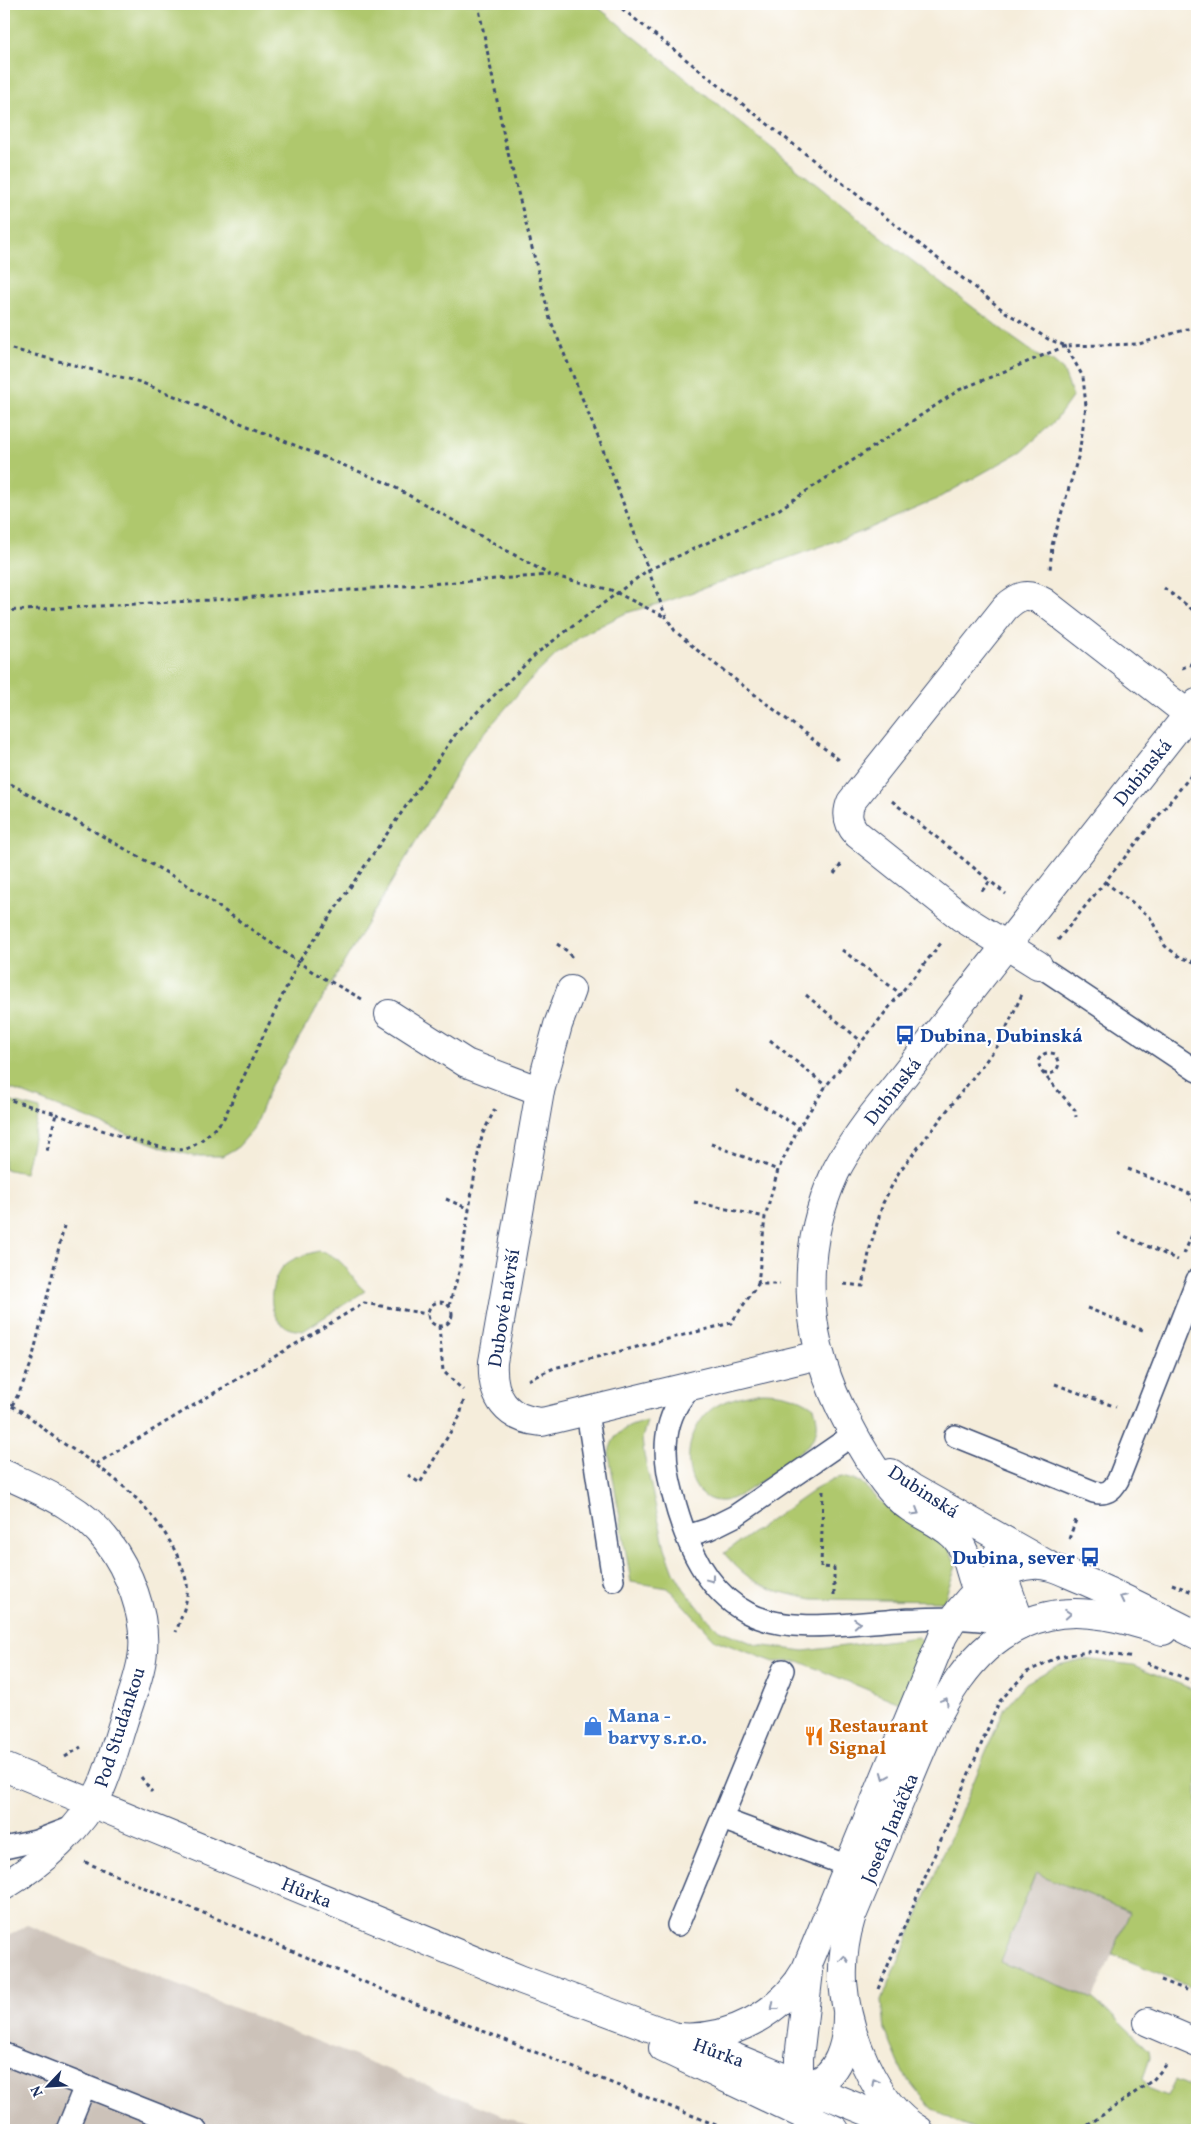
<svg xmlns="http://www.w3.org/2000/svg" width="1201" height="2134" font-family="Vollkorn,serif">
  <rect width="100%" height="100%" fill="#fff"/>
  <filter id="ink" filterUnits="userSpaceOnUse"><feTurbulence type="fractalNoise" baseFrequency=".02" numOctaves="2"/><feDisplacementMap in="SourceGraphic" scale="10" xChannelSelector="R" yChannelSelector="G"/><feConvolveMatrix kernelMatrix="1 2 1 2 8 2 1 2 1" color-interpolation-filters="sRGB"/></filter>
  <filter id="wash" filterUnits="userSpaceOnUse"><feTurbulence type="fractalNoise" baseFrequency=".0096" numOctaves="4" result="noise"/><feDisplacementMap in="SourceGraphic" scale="20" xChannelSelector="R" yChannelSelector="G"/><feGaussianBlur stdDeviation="1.12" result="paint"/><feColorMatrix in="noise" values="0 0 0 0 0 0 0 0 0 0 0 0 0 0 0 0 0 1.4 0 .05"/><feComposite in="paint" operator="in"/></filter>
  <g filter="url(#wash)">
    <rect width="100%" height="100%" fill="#f5eddb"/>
    <g fill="#ccc2b9">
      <polygon points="1036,1873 1130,1912 1093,1999 1000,1962"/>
      <polygon points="27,1925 539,2130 4,2130 4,1939"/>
    </g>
    <g fill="#afc86d" stroke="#657c66">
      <polygon points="4,4 594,4 880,236 1013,338 1040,357 1052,361 1063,370 1073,396 1055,421 1022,451 933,501 861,532 668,601 626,613 584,634 557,654 528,682 470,750 270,1087 253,1130 238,1147 222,1156 193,1156 164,1148 4,1086"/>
      <polygon points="4,1100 40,1109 25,1173 4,1169"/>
      <path d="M318,1251C347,1257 346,1275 365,1291L303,1331C298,1330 292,1330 288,1328C264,1318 269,1278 286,1264C295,1257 308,1254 318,1251Z"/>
      <path d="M761,1392C780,1392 798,1395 814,1407C819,1423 819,1432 808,1445C791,1458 742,1500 723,1501C697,1503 686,1474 689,1452C690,1438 698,1422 708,1412C722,1399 744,1396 761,1392Z"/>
      <path d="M647,1421L642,1439L644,1455L665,1548L674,1572L684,1589L708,1619L719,1630L757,1645L804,1651L918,1637L925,1644L902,1704L798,1661L774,1662L715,1640L668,1588L631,1582L609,1454C612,1432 627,1426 647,1421Z"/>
      <path d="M842,1477L861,1482L877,1499L902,1519L941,1542L950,1550L956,1566L944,1601L813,1599C773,1592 750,1585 724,1553L814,1490L833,1479Z"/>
      <polygon points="1084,1659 1133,1665 1197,1691 1197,1989 1112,1954 1130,1912 1036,1873 1000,1962 1093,1999 1118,2020 1149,2050 1150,2058 1143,2078 1149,2089 1167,2096 1175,2080 1197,2090 1197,2130 978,2130 954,2121 931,2108 903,2073 885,2030 882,2000 1005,1707 1026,1683 1058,1665"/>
    </g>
  </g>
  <g filter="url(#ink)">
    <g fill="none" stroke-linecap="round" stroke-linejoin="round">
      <defs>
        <g id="service">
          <polyline points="1038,965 1197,1071"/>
          <path d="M692,1386C661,1417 662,1455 673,1495C684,1538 705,1591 748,1613C794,1637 866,1620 916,1619C949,1617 982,1619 1014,1624"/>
          <polyline points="587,1412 613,1580"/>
          <path d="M955,1436L1094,1492C1106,1495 1112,1491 1118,1480L1197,1280"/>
          <polyline points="687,1536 709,1529 735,1516 854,1434"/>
          <polyline points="722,1819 862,1871"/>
          <polyline points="4,1848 36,1841 70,1828"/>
          <polyline points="678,1925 783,1670"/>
          <polyline points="4,2054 196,2130"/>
          <polyline points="67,2130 85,2086"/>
        </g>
        <g id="minor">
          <path d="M1038,965L961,917L857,834C848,824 846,814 851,802L1005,608C1019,595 1027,592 1044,602L1188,714"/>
          <path d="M571,990L558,1025L540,1091L493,1362C491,1397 506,1419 542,1422L819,1355"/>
          <polyline points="389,1014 466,1063 540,1091"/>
          <polyline points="891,1473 912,1488 1050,1566"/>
          <path d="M4,1474C41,1491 82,1507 107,1541C129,1570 146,1614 143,1651C141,1675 130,1700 123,1723C116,1745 110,1767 101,1788C81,1829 42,1863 4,1886"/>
          <polyline points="996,1556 1021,1625"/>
          <path d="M1021,1625C1007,1618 988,1609 979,1594C968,1575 970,1553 954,1536C937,1519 912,1514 895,1495C876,1474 861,1448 848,1423C805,1344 797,1256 835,1173C845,1152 859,1134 872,1116L1197,703"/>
          <polyline points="809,1971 799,2058 799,2073 811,2105"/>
          <polyline points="1148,2022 1197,2043"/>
          <path d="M678,2037C729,2041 781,2014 806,1969L943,1636C961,1603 991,1569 1032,1565C1050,1563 1067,1574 1083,1580C1122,1597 1160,1616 1197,1635"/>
          <path d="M786,2086C794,2085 803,2086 810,2084C839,2078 847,2042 847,2016"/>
          <path d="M919,2130C874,2104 847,2032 843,1982C842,1960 845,1938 851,1918C868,1877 885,1836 902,1796C932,1724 963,1635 1048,1616C1086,1607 1127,1620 1163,1631"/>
        </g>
        <g id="primary">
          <polyline points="4,1767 522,1980 676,2037 714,2049 913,2130"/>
          <polyline points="663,2048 835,2130"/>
        </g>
      </defs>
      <use href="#service" stroke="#3c4c71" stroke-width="24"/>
      <use href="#minor" stroke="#3c4c71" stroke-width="30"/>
      <use href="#primary" stroke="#3c4c71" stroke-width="30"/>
      <g stroke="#3c4c71" stroke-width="3" stroke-dasharray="4 4" stroke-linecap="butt">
        <polyline points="478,4 505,141 550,319 602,447 666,617 675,631 697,650 842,762"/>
        <polyline points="616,4 1004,311 1048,339 1066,346 1139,344 1197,326"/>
        <polyline points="4,347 140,382 387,483 550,575"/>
        <polyline points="1164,588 1197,613"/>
        <polyline points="4,611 229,599 550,575 611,590 665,617"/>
        <polyline points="1182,668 1190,665 1197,656"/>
        <polyline points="4,780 183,882 313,972 362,999"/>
        <polyline points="892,801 990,881"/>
        <polyline points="834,874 842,863"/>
        <polyline points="1105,882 1150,917 1165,946 1180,957 1197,963"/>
        <polyline points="982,891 990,881 1006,894"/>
        <polyline points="1058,940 1197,768"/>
        <polyline points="557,944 567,951 573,959"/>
        <polyline points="842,950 901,994"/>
        <polyline points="806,995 861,1041"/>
        <polyline points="770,1040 826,1086"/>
        <path d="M1043,1073C1051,1076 1057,1072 1059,1064L1055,1054C1047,1051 1041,1054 1038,1061L1041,1071L1075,1110L1076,1117"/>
        <polyline points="736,1090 799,1127"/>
        <polyline points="4,1098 56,1114 47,1151"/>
        <path d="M56,1114C78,1122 169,1155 186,1149C200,1144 213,1130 223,1120L298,963L457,732L537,653L648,570L778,510L959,390L1066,346L1083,377L1086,406L1079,454L1052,545L1050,570"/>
        <polyline points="711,1144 778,1170"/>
        <polyline points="1128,1169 1190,1194 1197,1208"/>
        <polyline points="446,1199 469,1209"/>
        <polyline points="694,1202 765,1217"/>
        <polyline points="1118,1233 1178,1260"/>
        <polyline points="1184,1254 1197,1223"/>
        <polyline points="758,1284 765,1217 778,1170 799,1127 826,1086 941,943"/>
        <polyline points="844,1284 863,1286 870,1248 883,1203 899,1172 999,1044 1023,992"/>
        <circle cx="440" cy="1314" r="12"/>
        <polyline points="449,1306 459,1272 479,1148 483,1133 495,1109"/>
        <polyline points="1087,1308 1145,1331"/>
        <polyline points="439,1326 443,1371 463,1390"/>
        <polyline points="528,1380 554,1368 731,1323 758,1284 780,1284"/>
        <polyline points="1055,1384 1116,1407"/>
        <path d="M4,1404C28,1410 41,1429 61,1442C108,1471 152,1503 177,1555C181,1564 185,1574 187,1584C189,1601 181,1617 176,1632"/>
        <polyline points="4,1419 19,1393 31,1364 64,1226"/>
        <polyline points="96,1464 364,1303 427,1314"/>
        <polyline points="408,1475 420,1483 460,1416 464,1399"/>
        <polyline points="823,1491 821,1567 834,1568 834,1596"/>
        <polyline points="1069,1539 1077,1517"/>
        <polyline points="1172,1584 1197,1594"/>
        <polyline points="1147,1663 1197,1683"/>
        <polyline points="65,1757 81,1747"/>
        <polyline points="141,1777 152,1792"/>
        <polyline points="85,1862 404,1999 728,2130"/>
        <polyline points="1161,1980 1197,1994"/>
        <polyline points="878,1989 999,1702 1027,1672 1058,1657 1093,1651 1134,1658"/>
        <polyline points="950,2127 959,2130"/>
        <polyline points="1081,2130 1153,2080 1166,2065"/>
      </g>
      <use href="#service" stroke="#fff" stroke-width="21"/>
      <use href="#minor" stroke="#fff" stroke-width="28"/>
      <use href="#primary" stroke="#fff" stroke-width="28"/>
    </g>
    <defs><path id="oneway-chevron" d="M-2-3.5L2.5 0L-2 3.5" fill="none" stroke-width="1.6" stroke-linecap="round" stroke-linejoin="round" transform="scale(1.25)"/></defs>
    <g stroke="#8d97ae">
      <use href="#oneway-chevron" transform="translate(916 1512) rotate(31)"/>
      <use href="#oneway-chevron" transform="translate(711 1579) rotate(53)"/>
      <use href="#oneway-chevron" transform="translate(1123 1598) rotate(-154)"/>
      <use href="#oneway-chevron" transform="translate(1068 1614) rotate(-4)"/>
      <use href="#oneway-chevron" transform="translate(857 1623) rotate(-4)"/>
      <use href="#oneway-chevron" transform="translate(945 1701) rotate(-59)"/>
      <use href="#oneway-chevron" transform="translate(885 1776) rotate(112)"/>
      <use href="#oneway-chevron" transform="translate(844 1959) rotate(-85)"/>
      <use href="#oneway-chevron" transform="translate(774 2007) rotate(142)"/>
      <use href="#oneway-chevron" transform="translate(875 2082) rotate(-118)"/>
    </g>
  </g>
  <defs>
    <symbol id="bus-bare" viewBox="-9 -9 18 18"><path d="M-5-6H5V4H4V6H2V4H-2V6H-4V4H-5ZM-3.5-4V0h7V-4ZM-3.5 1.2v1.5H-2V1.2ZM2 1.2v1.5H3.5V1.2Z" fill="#1a4fb4" stroke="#fff" stroke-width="2.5" paint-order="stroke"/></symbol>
    <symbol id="shop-bare" viewBox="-9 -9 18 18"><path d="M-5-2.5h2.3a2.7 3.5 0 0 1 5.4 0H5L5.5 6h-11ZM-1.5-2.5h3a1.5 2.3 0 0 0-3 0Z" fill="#3f7fe0" stroke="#fff" stroke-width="2.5" paint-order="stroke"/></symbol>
    <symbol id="restaurant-bare" viewBox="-9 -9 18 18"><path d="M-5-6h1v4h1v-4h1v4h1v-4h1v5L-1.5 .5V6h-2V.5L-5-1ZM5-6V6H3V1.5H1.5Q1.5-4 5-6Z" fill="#e8710a" stroke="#fff" stroke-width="2.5" paint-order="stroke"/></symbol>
  </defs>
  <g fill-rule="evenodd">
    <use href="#bus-bare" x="891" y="1021" width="28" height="28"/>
    <use href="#bus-bare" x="1076" y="1543" width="28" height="28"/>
    <use href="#shop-bare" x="579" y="1712" width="28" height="28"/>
    <use href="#restaurant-bare" x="800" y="1722" width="28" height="28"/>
  </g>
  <g text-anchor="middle" stroke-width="4.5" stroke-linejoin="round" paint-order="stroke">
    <g font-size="19" fill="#1b2f5e" stroke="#fff">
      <text transform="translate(1142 772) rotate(-51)" y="7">Dubinská</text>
      <text transform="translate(892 1091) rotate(-52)" y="7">Dubinská</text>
      <text transform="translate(503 1308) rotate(-81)" y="7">Dubové návrší</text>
      <text transform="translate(924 1491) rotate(33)" y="7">Dubinská</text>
      <text transform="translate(119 1727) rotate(-72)" y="7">Pod Studánkou</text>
      <text transform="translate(889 1828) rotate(-67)" y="7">Josefa Janáčka</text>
      <text transform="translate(307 1892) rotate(22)" y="7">Hůrka</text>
      <text transform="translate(719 2052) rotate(20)" y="7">Hůrka</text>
    </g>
    <g font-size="19" font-weight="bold" fill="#164399" stroke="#fff" text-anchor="start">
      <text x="920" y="1042">Dubina, Dubinská</text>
      <text x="1075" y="1564" text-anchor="end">Dubina, sever</text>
    </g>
    <g font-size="19" font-weight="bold" fill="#366cbe" stroke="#fff" text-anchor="start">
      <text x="608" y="1722">Mana -<tspan x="608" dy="22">barvy s.r.o.</tspan></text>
    </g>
    <g font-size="19" font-weight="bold" fill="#c56008" stroke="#fff" text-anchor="start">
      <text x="829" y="1732">Restaurant<tspan x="829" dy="22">Signal</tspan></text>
    </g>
  </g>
  <rect width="1201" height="2134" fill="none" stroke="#fff" stroke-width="20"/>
  <g transform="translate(48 2086) rotate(245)" stroke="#ffffff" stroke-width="4" paint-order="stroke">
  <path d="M0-4L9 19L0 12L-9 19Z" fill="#1b2f5e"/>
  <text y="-8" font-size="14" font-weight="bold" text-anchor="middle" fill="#1b2f5e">N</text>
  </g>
</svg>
